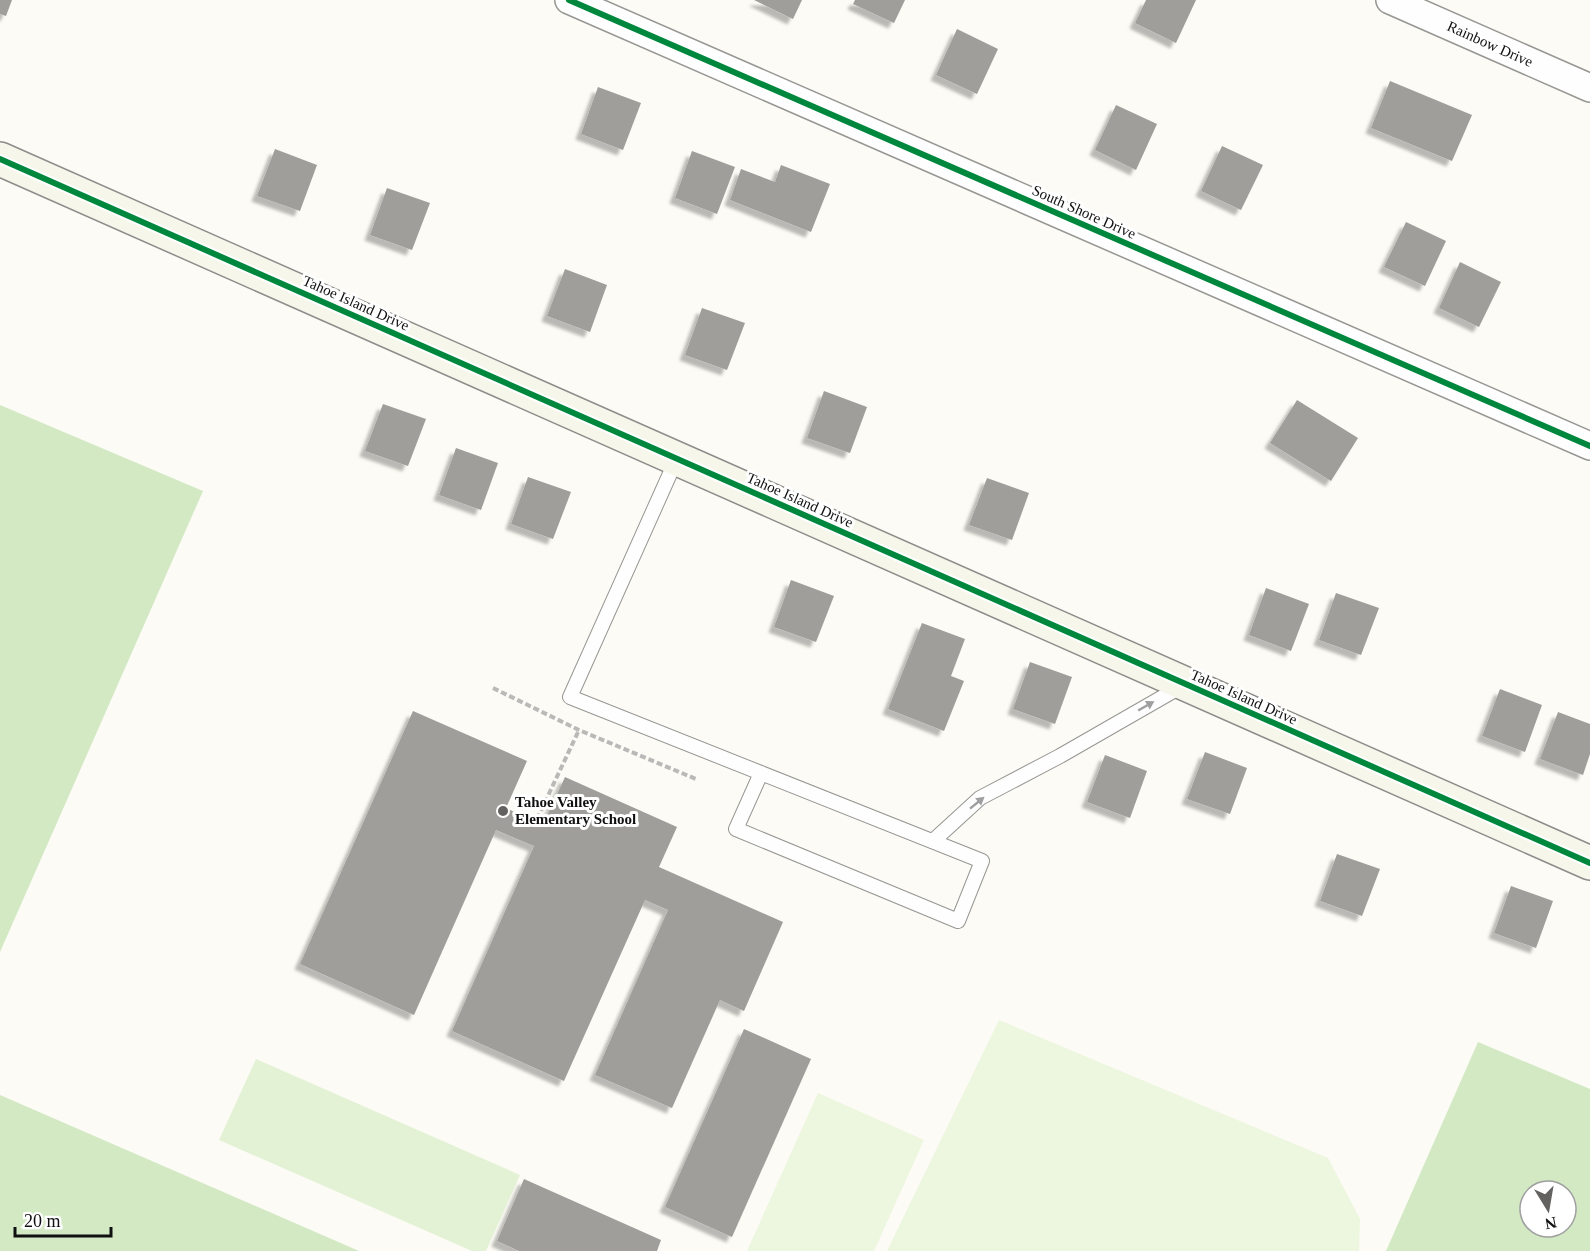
<svg xmlns="http://www.w3.org/2000/svg" width="1590" height="1251" font-family="Georgia,serif">
  <defs>
    <filter id="shadow"><feDropShadow dx="-5.5" dy="5.5" stdDeviation="1.5" flood-color="#0004"/></filter>
  </defs>
  <rect width="100%" height="100%" fill="#fcfbf5"/>
  <polygon fill="#e3f2d5" points="256,1059 520,1175 486,1251 472,1251 219,1140"/>
  <g fill="#d2e9c4" fill-rule="evenodd">
    <polygon points="0,405 203,491 0,952"/>
    <path d="M1478,1042L1590,1089V1251H1386ZM1530,1191H1566V1227H1530Z"/>
    <polygon points="0,1095 359,1251 0,1251"/>
  </g>
  <g fill="#edf6df">
    <polygon points="999,1020 1328,1158 1360,1219 1359,1251 887,1251"/>
    <polygon points="818,1093 924,1140 874,1251 747,1251"/>
  </g>
  <g fill="#a09e9a" filter="url(#shadow)">
    <polygon points="0,0 12,0 6,16 0,14"/>
    <polygon points="754,0 802,0 793,19"/>
    <polygon points="855,0 905,0 894,23 853,4"/>
    <polygon points="1146,0 1196,0 1176,43 1135,23"/>
    <polygon points="957,29 998,49 977,94 936,75"/>
    <polygon points="1390,81 1472,115 1452,161 1371,128"/>
    <polygon points="598,87 641,103 623,150 581,134"/>
    <polygon points="1116,105 1157,124 1136,170 1095,150"/>
    <polygon points="1222,146 1263,165 1241,210 1201,191"/>
    <polygon points="275,149 317,165 300,211 257,196"/>
    <polygon points="692,151 735,167 717,214 675,198"/>
    <polygon points="781,165 830,184 811,232 730,200 741,169 775,182"/>
    <polygon points="387,188 430,203 412,250 370,235"/>
    <polygon points="1406,222 1446,241 1425,286 1384,267"/>
    <polygon points="1460,262 1501,282 1479,327 1439,308"/>
    <polygon points="565,269 607,285 590,332 547,316"/>
    <polygon points="702,308 745,323 727,370 685,355"/>
    <polygon points="824,391 867,407 850,453 807,438"/>
    <polygon points="1297,400 1358,438 1331,481 1270,443"/>
    <polygon points="383,404 426,419 408,466 365,451"/>
    <polygon points="456,448 498,463 481,510 439,495"/>
    <polygon points="528,477 571,492 553,539 511,524"/>
    <polygon points="987,478 1029,493 1012,540 969,525"/>
    <polygon points="791,580 834,596 816,642 774,627"/>
    <polygon points="1266,588 1309,604 1291,651 1249,635"/>
    <polygon points="1336,593 1379,608 1361,655 1319,640"/>
    <polygon points="922,623 965,639 951,676 964,681 944,731 888,709"/>
    <polygon points="1030,662 1072,677 1055,724 1013,709"/>
    <polygon points="1500,689 1542,705 1525,752 1482,736"/>
    <polygon points="413,711 527,761 506,808 543,825 565,777 677,827 659,867 783,922 744,1011 720,1000 672,1108 595,1075 668,910 645,900 564,1081 452,1031 534,846 496,830 414,1015 300,964"/>
    <polygon points="1558,712 1590,724 1590,754 1583,775 1540,759"/>
    <polygon points="1205,752 1247,768 1230,814 1187,799"/>
    <polygon points="1105,755 1147,771 1130,818 1087,802"/>
    <polygon points="1337,854 1380,869 1362,916 1320,901"/>
    <polygon points="1511,886 1553,901 1536,948 1494,933"/>
    <polygon points="744,1029 811,1059 732,1237 665,1207"/>
    <polygon points="524,1179 661,1240 657,1251 519,1251 497,1241"/>
  </g>
  <g fill="none" stroke-linecap="round" stroke-linejoin="round">
    <defs>
      <g id="lane">
        <polyline points="677,458 570,697 982,861 958,921 736,829 761,773"/>
        <polyline points="933,841 980,798 1060,756 1182,686"/>
      </g>
      <g id="street">
        <polyline points="569,0 1590,446"/>
        <polyline points="1390,0 1590,88"/>
      </g>
      <polyline id="secondary" points="0,159 1590,863"/>
    </defs>
    <use href="#lane" stroke="#969693" stroke-width="16"/>
    <use href="#street" stroke="#969693" stroke-width="30"/>
    <use href="#secondary" stroke="#8d8c8a" stroke-width="36"/>
    <g stroke="#b9b9b8" stroke-width="4" stroke-dasharray="6 3" stroke-linecap="butt">
      <polyline points="493,688 579,730 696,779"/>
      <polyline points="537,819 579,730"/>
    </g>
    <use href="#lane" stroke="#fffefe" stroke-width="14"/>
    <use href="#street" stroke="#fffefe" stroke-width="27"/>
    <use href="#secondary" stroke="#f6f6eb" stroke-width="33"/>
    <defs>
      <g id="cycleway">
        <polyline points="569,0 1590,446"/>
        <polyline points="0,159 1590,863"/>
      </g>
    </defs>
    <use href="#cycleway" stroke="#fff" stroke-width="10"/>
    <use href="#cycleway" stroke="#00873e" stroke-width="6"/>
  </g>
  <defs><path id="oneway-solid" d="M-6-.8H1V-3.2L6.5 0L1 3.2V.8H-6Z" transform="scale(1.5)"/></defs>
  <g fill="#9f9f9f">
    <use href="#oneway-solid" transform="translate(1146 706) rotate(-30)"/>
    <use href="#oneway-solid" transform="translate(977 803) rotate(-39)"/>
  </g>
  <circle fill="#636260" stroke="#fff" stroke-width="2" cx="503" cy="811" r="6"/>
  <g text-anchor="middle" stroke-width="6" stroke-linejoin="round" paint-order="stroke">
    <g font-size="15" fill="#101010" stroke="#fff">
      <text transform="translate(1490 44) rotate(24)" y="5">Rainbow Drive</text>
      <text transform="translate(1084 212) rotate(24)" y="5">South Shore Drive</text>
      <text transform="translate(356 303) rotate(24)" y="5">Tahoe Island Drive</text>
      <text transform="translate(800 500) rotate(24)" y="5">Tahoe Island Drive</text>
      <text transform="translate(1244 697) rotate(24)" y="5">Tahoe Island Drive</text>
    </g>
    <g font-size="15" font-weight="bold" fill="#101010" stroke="#fff" text-anchor="start">
      <text x="515" y="807">Tahoe Valley<tspan x="515" dy="17">Elementary School</tspan></text>
    </g>
  </g>
  <g transform="translate(1548 1209) rotate(169)"><circle r="28" fill="#ffffff" stroke="#9f9f9f" stroke-width="1.5"/>
  <path d="M0-4.5L10 22L0 15L-10 22Z" fill="#636260"/>
  <text y="-9" font-size="16" font-weight="bold" text-anchor="middle" fill="#101010">N</text>
  </g>
  <path d="M15 1227v9h96v-9" fill="none" stroke="#101010" stroke-width="3"/>
  <text x="24" y="1227" font-size="18" fill="#101010" stroke="#ffffff" stroke-width="4.5" paint-order="stroke">20 m</text>
</svg>
